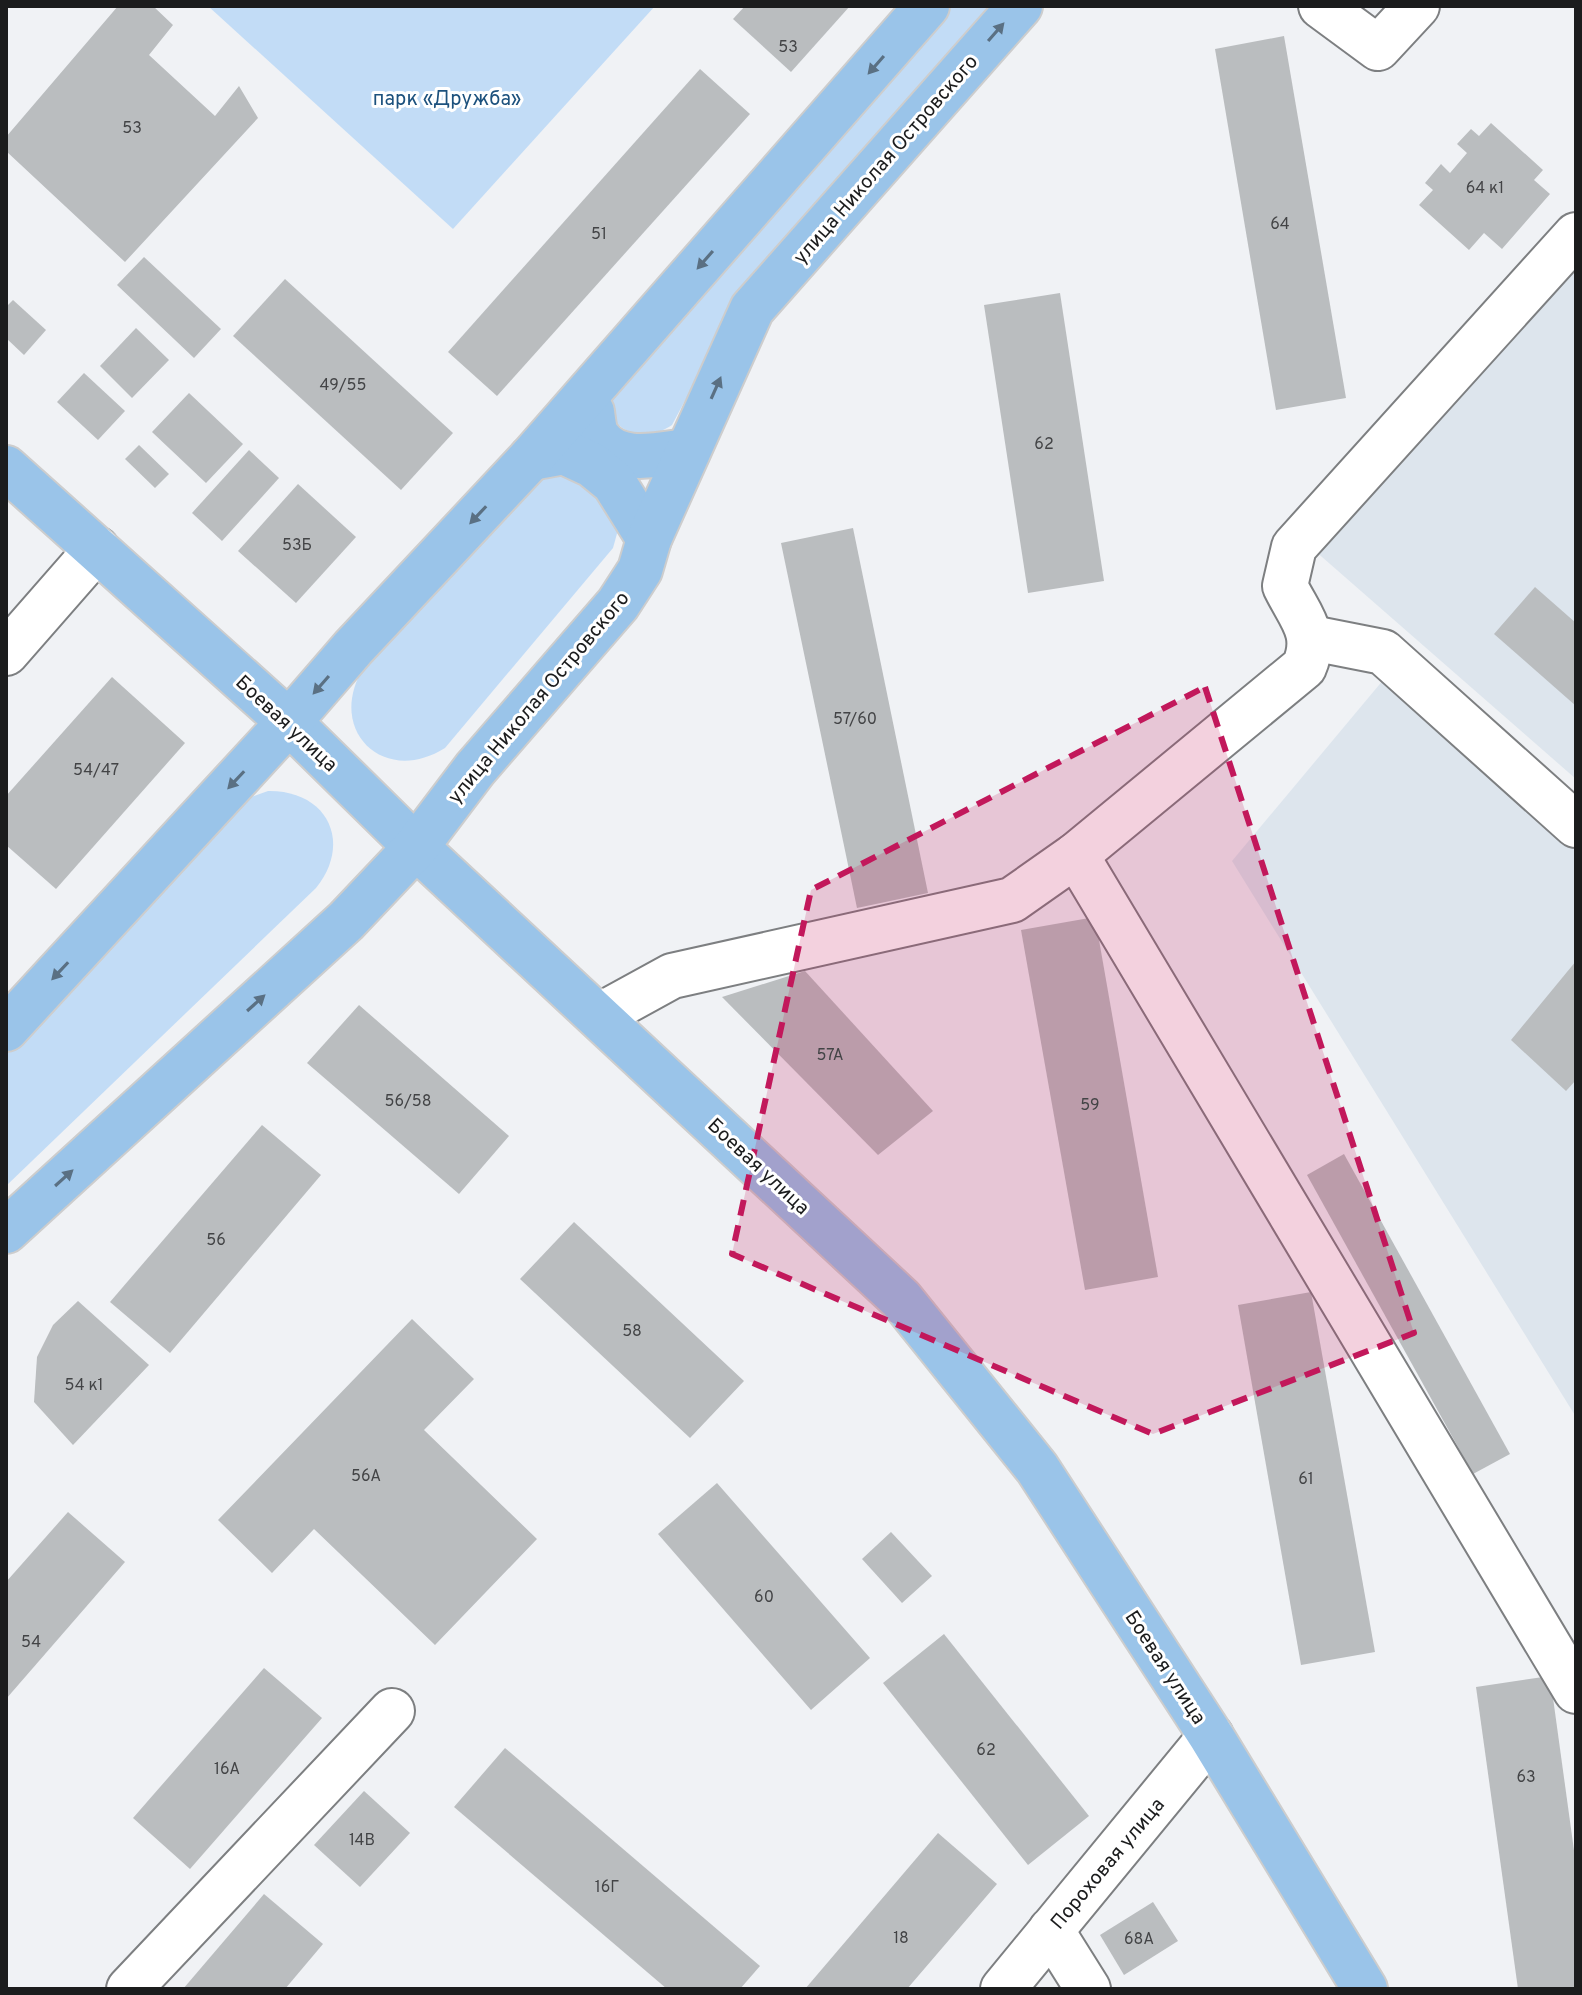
<svg xmlns="http://www.w3.org/2000/svg" width="1582" height="1995" font-family="Overpass,sans-serif">
  <rect width="100%" height="100%" fill="#f0f2f5"/>
  <g fill="#dde5ed">
    <polygon points="1576,263 1576,779 1314,550"/>
    <polygon points="1389,673 1576,837 1576,1417 1232,861"/>
  </g>
  <g fill="#c2dcf6">
    <polygon points="208,6 655,6 453,229"/>
    <path d="M941,6H1000L741,295L672,425C651,440 615,438 609,406C608,398 611,389 612,381Z"/>
    <path d="M553,470L587,473L618,530L613,548L445,748C383,787 325,729 364,667L536,477Z"/>
    <path d="M268,791C327,790 353,842 316,888L6,1186V1053L241,804L251,797Z"/>
  </g>
  <g fill="#babdbf">
    <polygon points="118,6 153,6 173,25 149,55 215,116 239,86 258,118 125,262 6,151 6,137"/>
    <polygon points="745,6 850,6 791,72 733,19"/>
    <polygon points="1284,36 1346,398 1276,410 1215,49"/>
    <polygon points="700,69 750,114 497,396 448,352"/>
    <polygon points="1491,123 1543,170 1534,180 1550,194 1502,249 1484,233 1469,250 1419,205 1433,190 1425,183 1441,164 1450,173 1467,153 1457,144 1471,129 1479,136"/>
    <polygon points="144,257 221,329 194,358 117,285"/>
    <polygon points="285,279 453,433 401,490 233,336"/>
    <polygon points="1060,293 1104,581 1028,593 984,305"/>
    <polygon points="13,300 46,330 24,355 6,338 6,307"/>
    <polygon points="136,328 169,360 132,398 100,366"/>
    <polygon points="84,373 125,411 98,440 57,402"/>
    <polygon points="189,393 243,444 206,483 152,432"/>
    <polygon points="139,445 169,474 155,488 125,459"/>
    <polygon points="249,450 279,478 222,541 192,513"/>
    <polygon points="298,484 356,537 296,603 238,551"/>
    <polygon points="853,528 928,893 857,908 781,543"/>
    <polygon points="1535,587 1576,623 1576,706 1494,634"/>
    <polygon points="112,677 185,743 56,889 6,845 6,796"/>
    <polygon points="1095,917 1158,1277 1085,1290 1021,930"/>
    <polygon points="1576,961 1576,1080 1566,1091 1511,1040"/>
    <polygon points="805,971 933,1111 878,1155 722,997"/>
    <polygon points="359,1005 509,1136 459,1194 307,1063"/>
    <polygon points="262,1125 321,1175 170,1353 110,1302"/>
    <polygon points="1344,1154 1510,1454 1473,1474 1307,1175"/>
    <polygon points="574,1222 744,1381 690,1438 520,1279"/>
    <polygon points="1311,1292 1375,1652 1301,1665 1238,1305"/>
    <polygon points="78,1301 149,1365 73,1445 34,1402 37,1357 53,1325"/>
    <polygon points="412,1319 474,1379 424,1430 537,1539 435,1645 314,1529 272,1573 218,1520"/>
    <polygon points="717,1483 870,1658 811,1710 658,1534"/>
    <polygon points="68,1512 125,1562 6,1699 6,1582"/>
    <polygon points="891,1532 932,1576 902,1603 862,1559"/>
    <polygon points="944,1634 1089,1816 1028,1865 883,1683"/>
    <polygon points="264,1668 322,1718 190,1869 133,1818"/>
    <polygon points="1550,1676 1576,1865 1576,1989 1518,1989 1476,1687"/>
    <polygon points="505,1748 760,1966 740,1989 667,1989 454,1807"/>
    <polygon points="364,1791 410,1833 360,1887 314,1845"/>
    <polygon points="938,1833 997,1884 907,1989 805,1989"/>
    <polygon points="264,1894 323,1944 285,1989 183,1989"/>
    <polygon points="1153,1902 1178,1941 1124,1975 1100,1935"/>
  </g>
  <g fill="none" stroke-linecap="round" stroke-linejoin="round">
    <defs>
      <g id="minor">
        <polyline points="1321,6 1378,48 1417,6"/>
        <polyline points="1312,638 1383,652 1576,825"/>
        <polyline points="6,653 97,549"/>
        <polyline points="1076,855 1576,1691"/>
        <path d="M599,1016L672,976L1012,900L1076,855L1304,667C1319,633 1300,617 1285,586L1294,547L1576,235"/>
        <polyline points="1051,1930 1088,1989"/>
        <polyline points="129,1989 392,1711"/>
        <polyline points="1003,1989 1211,1736"/>
      </g>
      <g id="major">
        <path d="M592,412C593,419 594,431 598,437C617,466 660,454 688,451"/>
        <polyline points="531,458 564,452 592,465 614,483 649,539"/>
        <polyline points="6,468 289,722 416,847 901,1299 1037,1468 1211,1736 1365,1989"/>
        <polyline points="6,1029 289,722 353,648 531,458 927,6"/>
        <polyline points="6,1231 346,921 416,847 475,769 618,604 640,570 649,539 752,309 1020,6"/>
      </g>
    </defs>
    <use href="#minor" stroke="#7d7f81" stroke-width="48"/>
    <use href="#major" stroke="#cdcdcd" stroke-width="48"/>
    <use href="#minor" stroke="#fff" stroke-width="44"/>
    <use href="#major" stroke="#9ac4e9" stroke-width="44"/>
  </g>
  <defs><path id="oneway-solid" d="M-6-.8H1V-3.2L6.5 0L1 3.2V.8H-6Z" transform="scale(2)"/></defs>
  <g fill="#5a7083">
    <use href="#oneway-solid" transform="translate(996 32) rotate(-49)"/>
    <use href="#oneway-solid" transform="translate(876 65) rotate(131)"/>
    <use href="#oneway-solid" transform="translate(705 260) rotate(131)"/>
    <use href="#oneway-solid" transform="translate(716 388) rotate(-66)"/>
    <use href="#oneway-solid" transform="translate(478 515) rotate(133)"/>
    <use href="#oneway-solid" transform="translate(321 685) rotate(131)"/>
    <use href="#oneway-solid" transform="translate(236 780) rotate(133)"/>
    <use href="#oneway-solid" transform="translate(60 971) rotate(133)"/>
    <use href="#oneway-solid" transform="translate(256 1003) rotate(-42)"/>
    <use href="#oneway-solid" transform="translate(64 1178) rotate(-42)"/>
  </g>
  <path fill="#c2185b" fill-opacity="0.2" stroke="#c2185b" stroke-width="6" stroke-dasharray="16 10" stroke-linejoin="round" d="M1205,687L1414,1333L1153,1434L732,1254L811,890Z"/>
  <g text-anchor="middle" stroke-width="6" stroke-linejoin="round" paint-order="stroke">
    <g font-size="16" fill="#434446">
      <text x="788" y="52">53</text>
      <text x="132" y="133">53</text>
      <text x="1485" y="193">64 к1</text>
      <text x="1280" y="229">64</text>
      <text x="599" y="239">51</text>
      <text x="343" y="390">49/55</text>
      <text x="1044" y="449">62</text>
      <text x="297" y="550">53Б</text>
      <text x="855" y="724">57/60</text>
      <text x="96" y="775">54/47</text>
      <text x="830" y="1060">57А</text>
      <text x="408" y="1106">56/58</text>
      <text x="1090" y="1110">59</text>
      <text x="216" y="1245">56</text>
      <text x="632" y="1336">58</text>
      <text x="84" y="1390">54 к1</text>
      <text x="366" y="1481">56А</text>
      <text x="1306" y="1484">61</text>
      <text x="764" y="1602">60</text>
      <text x="31" y="1647">54</text>
      <text x="986" y="1755">62</text>
      <text x="227" y="1774">16А</text>
      <text x="1526" y="1782">63</text>
      <text x="362" y="1845">14В</text>
      <text x="607" y="1892">16Г</text>
      <text x="901" y="1943">18</text>
      <text x="1139" y="1944">68А</text>
    </g>
    <g font-size="20" fill="#1c517d" stroke="#fff">
      <text x="447" y="105">парк «Дружба»</text>
    </g>
    <g font-size="20" fill="#1b1c1d" stroke="#fff">
      <text transform="translate(885 159) rotate(-49)" y="7">улица Николая Островского</text>
      <text transform="translate(538 697) rotate(-50)" y="7">улица Николая Островского</text>
      <text transform="translate(287 723) rotate(43)" y="7">Боевая улица</text>
      <text transform="translate(759 1166) rotate(43)" y="7">Боевая улица</text>
      <text transform="translate(1166 1667) rotate(57)" y="7">Боевая улица</text>
      <text transform="translate(1107 1863) rotate(-50)" y="7">Пороховая улица</text>
    </g>
  </g>
  <rect width="1582" height="1995" fill="none" stroke="#1b1c1d" stroke-width="16"/>
</svg>
